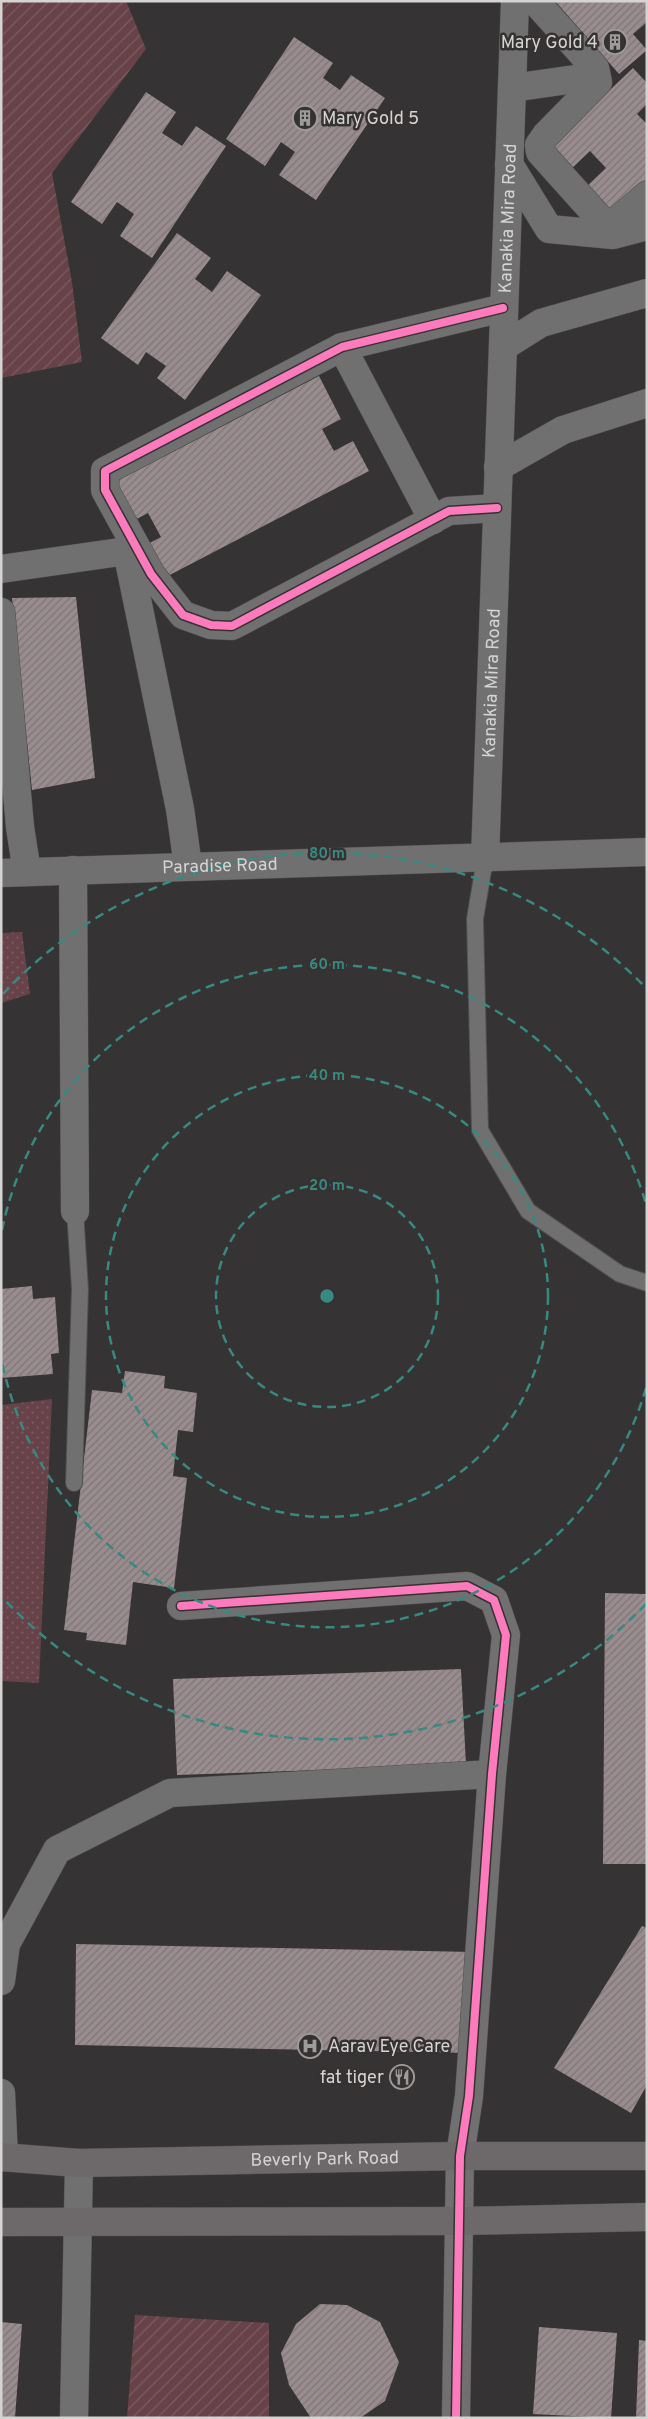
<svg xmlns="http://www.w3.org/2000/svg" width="648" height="2419" font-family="Overpass,sans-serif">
  <defs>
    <pattern id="grass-dots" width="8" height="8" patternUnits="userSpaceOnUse" patternTransform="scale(1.25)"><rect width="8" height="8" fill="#674248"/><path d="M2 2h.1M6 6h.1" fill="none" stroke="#7c5c62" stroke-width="1.8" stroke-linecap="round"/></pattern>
    <pattern id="garden-furrows" width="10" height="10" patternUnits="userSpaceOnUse" patternTransform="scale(1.25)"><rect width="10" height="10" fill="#674248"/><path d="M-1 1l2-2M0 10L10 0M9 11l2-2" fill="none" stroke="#7c5c62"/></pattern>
    <pattern id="building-hatch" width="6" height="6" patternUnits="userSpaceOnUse" patternTransform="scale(1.25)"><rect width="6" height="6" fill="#998c8e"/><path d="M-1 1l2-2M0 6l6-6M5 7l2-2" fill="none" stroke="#7e7576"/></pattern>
  </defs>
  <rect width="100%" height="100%" fill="#353333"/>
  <g fill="url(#grass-dots)">
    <polygon points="22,932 30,994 1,1003 1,933"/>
    <polygon points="52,1399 39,1683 1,1681 1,1405"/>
  </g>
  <g fill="url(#garden-furrows)">
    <polygon points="1,1 126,1 146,49 52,173 72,282 82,362 1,378"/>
    <polygon points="135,2315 269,2323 269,2418 127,2418"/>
  </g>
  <g fill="url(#building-hatch)">
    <polygon points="555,1 647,1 647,22 633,34 647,50 619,74"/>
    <polygon points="294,37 333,63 323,78 340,90 351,75 385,98 316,200 279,175 295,152 281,142 265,166 226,139"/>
    <polygon points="633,68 647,83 647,104 637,114 647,124 647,183 609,219 582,191 606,168 590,151 569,171 548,149"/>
    <polygon points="146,92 176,112 162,133 182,146 196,126 226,146 152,258 120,236 134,214 117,202 102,224 71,202"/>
    <polygon points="177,233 211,258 195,279 212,292 227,271 261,295 185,400 157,378 166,366 146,352 138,365 101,338"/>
    <polygon points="319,376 341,419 322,429 334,451 353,441 369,471 162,579 144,546 161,537 148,513 131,522 111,484"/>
    <polygon points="76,597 95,778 32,790 12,598"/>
    <polygon points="32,1286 33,1299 55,1297 59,1353 51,1354 53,1374 1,1378 1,1289"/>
    <polygon points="125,1371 165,1376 164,1388 197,1393 193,1432 178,1430 173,1476 187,1478 174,1588 133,1582 126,1645 86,1640 87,1633 64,1630 92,1390 122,1393"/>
    <polygon points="605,1593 647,1594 647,1864 603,1864"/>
    <polygon points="461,1669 466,1765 177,1775 173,1679"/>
    <polygon points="642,1926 647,1928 647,2085 631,2113 554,2068"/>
    <polygon points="76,1944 472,1952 470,2053 75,2045"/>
    <polygon points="320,2304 347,2305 380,2322 399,2362 385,2401 360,2418 311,2418 289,2385 281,2353 296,2324"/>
    <polygon points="1,2322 22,2324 15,2418 1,2418"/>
    <polygon points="539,2327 617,2333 611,2418 533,2414"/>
    <polygon points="639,2340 647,2341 647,2418 636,2418"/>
  </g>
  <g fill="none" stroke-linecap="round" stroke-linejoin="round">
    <defs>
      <g id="lane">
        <polyline points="485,859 475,919 480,1130 528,1211 620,1274 647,1283"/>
        <polyline points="74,1483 80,1289 75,1211"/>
      </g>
      <g id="street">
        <polyline points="535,1 595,68 598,82 546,135 539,145 540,152 601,220 612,225 647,195"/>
        <polyline points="512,88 596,76"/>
        <polyline points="509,164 549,229 613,235 647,226"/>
        <polyline points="342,347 433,520"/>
        <polyline points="503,347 541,323 647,293"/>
        <polyline points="498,467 563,430 647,403"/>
        <polyline points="497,508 449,511 232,626 211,625 183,615 151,574 105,490 105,471 342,347 503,308"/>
        <polyline points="1,569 127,551 180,809 188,866"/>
        <polyline points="1,612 20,827 27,872"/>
        <path id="s1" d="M485,859L515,1"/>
        <polyline points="73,870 75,1211"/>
        <path id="s2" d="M1,873C216,864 432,861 647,852"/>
        <polyline points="181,1606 467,1586 494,1600 506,1635 492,1774 469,2096 460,2156 456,2418"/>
        <polyline points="1,1981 6,1944 57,1850 170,1793 492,1774"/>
        <polyline points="1,2093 4,2157"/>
        <polyline points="74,2418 79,2163"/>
      </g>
      <g id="secondary">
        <path id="s3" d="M1,2157L79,2163L460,2156H647"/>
        <polyline points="1,2222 458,2221 647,2217"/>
      </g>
    </defs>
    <use href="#lane" stroke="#514f50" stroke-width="18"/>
    <use href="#street" stroke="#514f50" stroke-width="29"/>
    <use href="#secondary" stroke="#514f50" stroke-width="29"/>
    <use href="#lane" stroke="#717070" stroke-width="16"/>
    <use href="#street" stroke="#717070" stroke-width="28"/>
    <use href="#secondary" stroke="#6d696a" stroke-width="28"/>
    <defs>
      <g id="cycleway">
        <polyline points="497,508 449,511 232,626 211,625 183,615 151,574 105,490 105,471 342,347 503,308"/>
        <polyline points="181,1606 467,1586 494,1600 506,1635 492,1774 469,2096 460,2156 456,2418"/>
      </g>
    </defs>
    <use href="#cycleway" stroke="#363232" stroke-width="11"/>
    <use href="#cycleway" stroke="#fd7abc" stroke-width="8"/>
  </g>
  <g fill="none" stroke="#378982" stroke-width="2.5" stroke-dasharray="9 6">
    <circle cx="327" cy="1296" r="111"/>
    <circle cx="327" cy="1296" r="221"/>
    <path d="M646 1388A332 332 0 0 1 2 1362M2 1230A332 332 0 0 1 646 1204"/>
    <path d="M646 1604A443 443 0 0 1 3 1598M3 994A443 443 0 0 1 646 988"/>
  </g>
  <defs>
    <symbol id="building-ring" viewBox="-11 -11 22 22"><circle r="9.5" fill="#363232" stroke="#9e9b9b" stroke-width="1.5"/><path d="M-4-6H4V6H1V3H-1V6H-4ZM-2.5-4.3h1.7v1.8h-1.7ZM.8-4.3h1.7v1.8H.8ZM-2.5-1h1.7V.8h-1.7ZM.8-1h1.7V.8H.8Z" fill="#9e9b9b"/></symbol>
    <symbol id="hospital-ring" viewBox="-11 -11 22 22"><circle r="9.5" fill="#363232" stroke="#9e9b9b" stroke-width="1.5"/><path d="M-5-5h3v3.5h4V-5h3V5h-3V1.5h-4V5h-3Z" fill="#9e9b9b"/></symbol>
    <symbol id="restaurant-ring" viewBox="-11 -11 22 22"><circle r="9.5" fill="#363232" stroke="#9e9b9b" stroke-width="1.5"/><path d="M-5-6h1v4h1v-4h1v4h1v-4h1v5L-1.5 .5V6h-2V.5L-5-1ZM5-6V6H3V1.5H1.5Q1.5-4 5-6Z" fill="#9e9b9b"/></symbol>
  </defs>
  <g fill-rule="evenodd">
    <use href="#building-ring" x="601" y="28" width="28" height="28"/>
    <use href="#building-ring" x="291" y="104" width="28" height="28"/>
    <use href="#hospital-ring" x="296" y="2032" width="28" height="28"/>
    <use href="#restaurant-ring" x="388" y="2063" width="28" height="28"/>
  </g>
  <g text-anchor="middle" stroke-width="5" stroke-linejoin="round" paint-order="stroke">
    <g font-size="18" fill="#d6d3d3" stroke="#363232" text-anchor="end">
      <text x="598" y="48">Mary Gold 4</text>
      <text x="322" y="124" text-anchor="start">Mary Gold 5</text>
      <text x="328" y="2052" text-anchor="start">Aarav Eye Care</text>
      <text x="384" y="2083">fat tiger</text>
    </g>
    <g font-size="18" fill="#d6d3d3" stroke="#363232">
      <text dy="6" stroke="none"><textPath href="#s1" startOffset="641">Kanakia Mira Road</textPath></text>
      <text dy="6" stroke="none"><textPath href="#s1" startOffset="176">Kanakia Mira Road</textPath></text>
      <text dy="6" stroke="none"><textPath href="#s2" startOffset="219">Paradise Road</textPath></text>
      <text dy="6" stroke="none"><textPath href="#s3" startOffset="324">Beverly Park Road</textPath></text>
    </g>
  </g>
  <circle cx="327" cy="1296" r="8" fill="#378982" stroke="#363232" stroke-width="2.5"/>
  <g font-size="15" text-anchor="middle" font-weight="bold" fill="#378982" stroke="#363232" stroke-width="5" stroke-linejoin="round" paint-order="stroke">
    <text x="327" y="858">80 m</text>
    <text x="327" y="969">60 m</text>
    <text x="327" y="1080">40 m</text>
    <text x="327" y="1190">20 m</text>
  </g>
  <rect width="648" height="2419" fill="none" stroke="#d6d3d3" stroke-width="5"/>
</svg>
